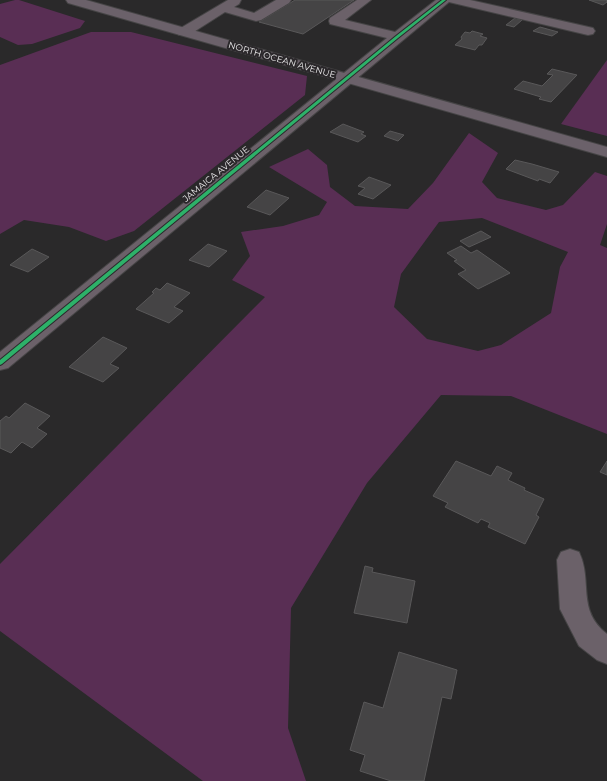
<svg xmlns="http://www.w3.org/2000/svg" width="607" height="781" font-family="Montserrat,sans-serif">
  <rect width="100%" height="100%" fill="#2a292a"/>
  <g fill="#592e54" fill-rule="evenodd">
    <polygon points="15,0 19,0 85,21 80,28 32,44 18,45 0,37 0,4"/>
    <polygon points="91,32 131,32 307,76 305,95 134,231 106,241 69,227 24,220 0,234 0,65"/>
    <polygon points="607,60 607,136 561,124"/>
    <path d="M469,133L498,153L482,182L497,198L546,210L563,205L595,172L607,176V224L600,245L607,248V434L511,396L441,395L367,483L291,608L288,728L306,781H203L0,631V564L265,297L232,280L250,256L241,232L283,226L319,215L327,202L269,167L308,149L327,165L330,187L355,206L408,209L433,183ZM482,218L568,252L560,267L551,313L501,345L478,351L427,339L394,307L401,274L439,222Z"/>
  </g>
  <g fill="#454445" stroke="#595859">
    <polygon points="295,0 354,0 303,34 259,22"/>
    <polygon points="589,0 607,0 607,2 603,5"/>
    <polygon points="515,18 522,20 514,27 506,25"/>
    <polygon points="540,27 558,32 552,36 533,31"/>
    <polygon points="472,31 483,34 480,36 487,38 482,45 479,45 475,50 455,45 462,39 461,37 465,32 470,33"/>
    <polygon points="552,69 577,75 551,102 539,99 541,97 514,89 523,81 542,86 553,75 547,74"/>
    <polygon points="343,124 364,132 361,134 366,136 358,142 330,132"/>
    <polygon points="390,131 404,135 398,141 384,136"/>
    <polygon points="515,160 532,164 559,172 550,183 539,179 538,181 506,169"/>
    <polygon points="369,177 391,185 373,199 358,194 365,188 358,186"/>
    <polygon points="266,190 289,198 270,215 247,207"/>
    <polygon points="481,231 491,237 469,247 460,241"/>
    <polygon points="208,244 227,251 209,267 189,260"/>
    <polygon points="461,246 471,253 477,250 510,273 478,289 458,274 466,270 454,261 457,260 447,253"/>
    <polygon points="32,249 49,257 28,272 10,265"/>
    <polygon points="167,283 190,293 174,307 183,311 169,323 136,309 154,293 152,292 156,288 160,290"/>
    <polygon points="103,337 127,348 110,364 119,368 103,382 69,367"/>
    <polygon points="25,403 50,416 37,428 47,434 32,448 22,442 11,453 0,448 0,421 6,416 9,418"/>
    <polygon points="456,461 491,476 497,466 512,473 508,480 525,488 524,490 544,499 536,515 539,517 525,544 488,527 490,523 481,519 478,523 445,507 448,503 433,496"/>
    <polygon points="607,461 607,475 600,472"/>
    <polygon points="365,566 373,568 372,572 415,581 407,623 354,613"/>
    <polygon points="399,652 457,670 451,699 442,697 424,781 391,781 360,771 365,755 350,750 364,702 383,708"/>
  </g>
  <g fill="none" stroke-linecap="round" stroke-linejoin="round">
    <defs>
      <g id="minor">
        <polygon points="228,0 241,0 239,4 234,7 254,13 276,0 291,0 289,3 261,20 256,21 225,12 189,35 179,35 177,32 179,29"/>
        <polygon points="357,0 371,0 345,20 395,32 436,0 470,0 593,28 595,31 593,34 588,35 449,2 8,368 0,370 0,352 387,38 330,24 329,21 330,18"/>
        <path d="M570,549L579,552C593,581 576,610 607,634V664L597,660L579,646L560,609L557,560L561,552Z"/>
      </g>
      <polygon id="major" points="66,0 86,0 607,147 607,157 68,3"/>
    </defs>
    <use href="#minor" stroke="#454445" stroke-width="2"/>
    <use href="#major" stroke="#454445" stroke-width="2"/>
    <use href="#minor" fill="#6b6169" fill-rule="evenodd"/>
    <use href="#major" fill="#6b616a" fill-rule="evenodd"/>
    <defs>
      <polygon id="cycleway" points="442,0 446,0 398,38 2,364 0,365 0,360 396,36"/>
    </defs>
    <use href="#cycleway" stroke="#2b282b" stroke-width="2"/>
    <use href="#cycleway" fill="#2db169" fill-rule="evenodd"/>
  </g>
  <g text-anchor="middle" stroke-width="4" stroke-linejoin="round" paint-order="stroke">
    <g font-size="9" fill="#e8e7e8" stroke="#2b282b">
      <text transform="translate(282 60) rotate(16)" y="3">NORTH OCEAN AVENUE</text>
      <text transform="translate(216 174) rotate(-39)" y="3">JAMAICA AVENUE</text>
    </g>
  </g>
</svg>
